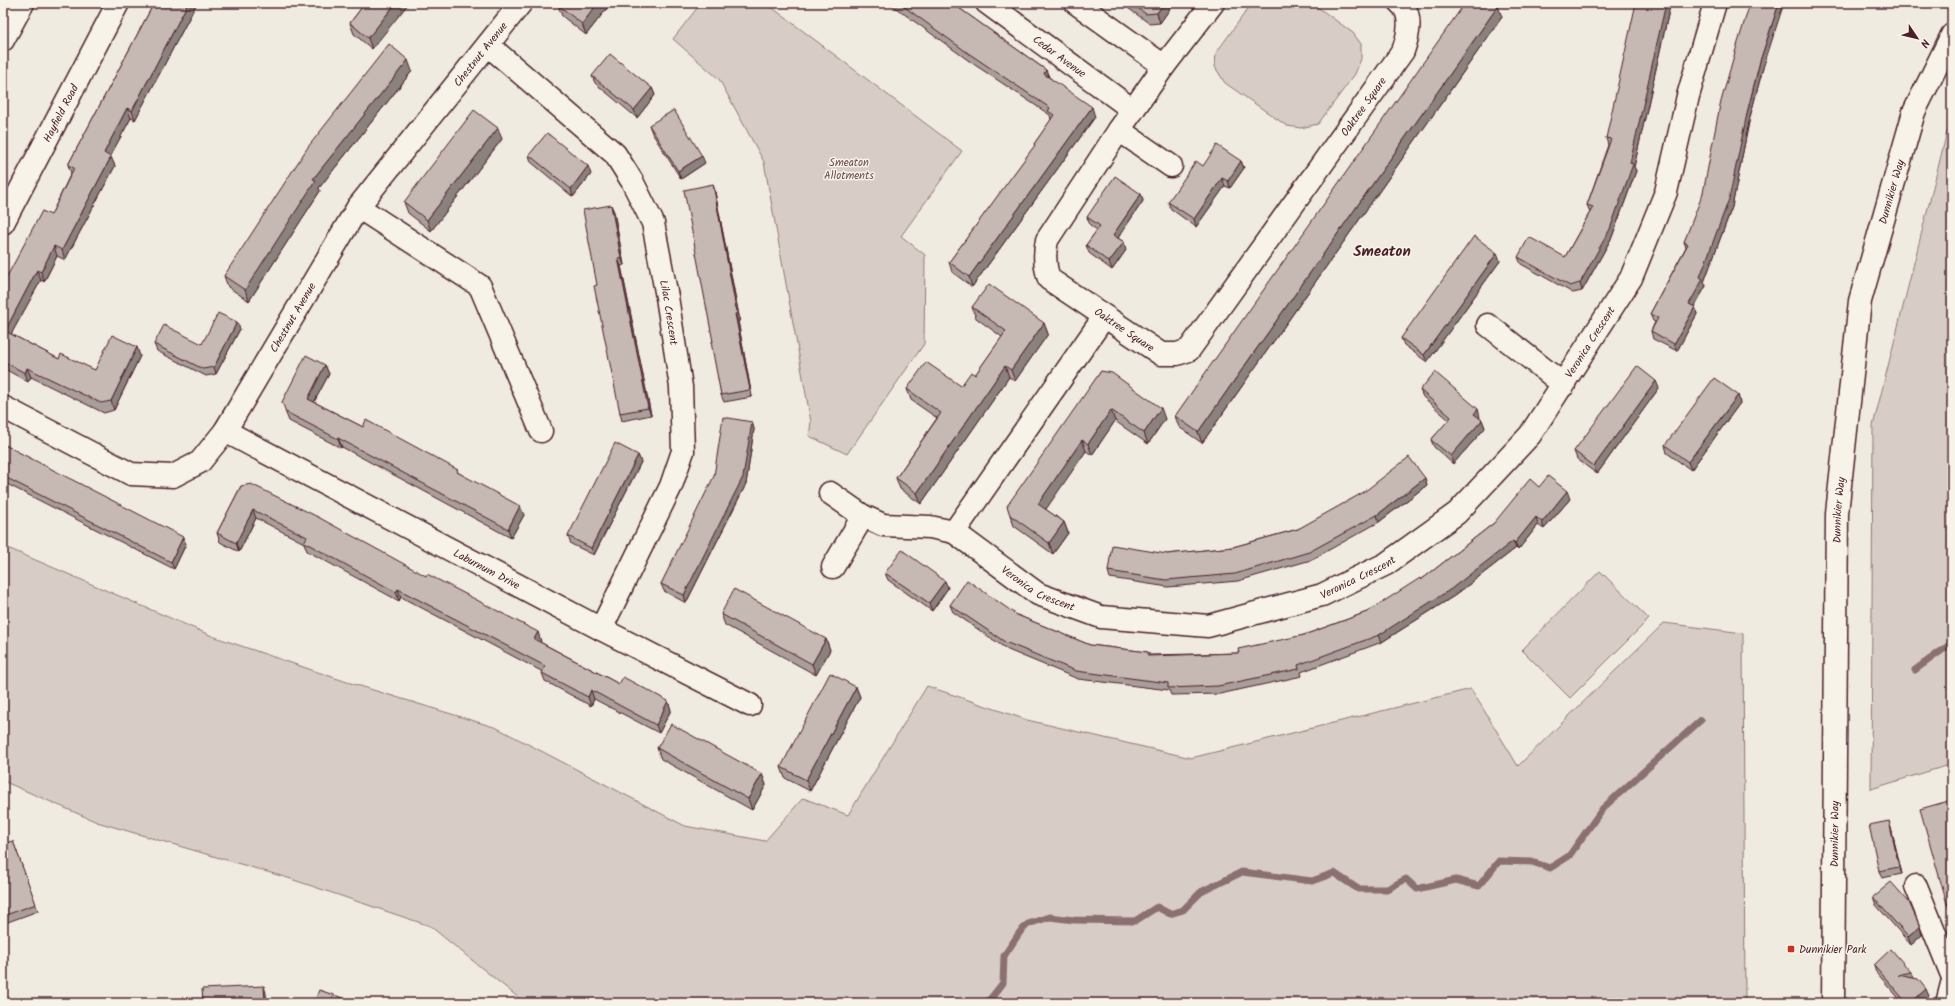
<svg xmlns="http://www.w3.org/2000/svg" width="1955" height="1006" font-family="Kalam,sans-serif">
  <rect width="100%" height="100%" fill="#f0ebe0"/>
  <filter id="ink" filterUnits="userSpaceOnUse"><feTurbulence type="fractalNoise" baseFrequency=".025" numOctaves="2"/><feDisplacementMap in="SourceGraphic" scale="8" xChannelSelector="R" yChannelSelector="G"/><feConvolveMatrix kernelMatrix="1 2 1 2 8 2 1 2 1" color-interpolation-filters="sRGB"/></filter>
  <g filter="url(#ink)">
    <g fill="#d8cdc6" stroke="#917678">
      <polygon points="701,3 766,3 962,151 901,236 925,255 924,344 847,454 809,436 811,422 764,162 719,79 673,39"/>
      <polygon points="1252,3 1312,3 1353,33 1361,44 1361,59 1355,74 1318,124 1301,128 1287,126 1225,83 1215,67 1216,53"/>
      <polygon points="1952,112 1952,764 1871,789 1873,426"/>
      <polygon points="3,546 212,636 347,682 497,728 685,826 765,841 803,798 848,815 927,686 1027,720 1191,758 1471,689 1518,766 1664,623 1743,633 1745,1003 525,1003 430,926 288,878 97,822 3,781"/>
      <polygon points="1600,571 1649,619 1570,698 1522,650"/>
    </g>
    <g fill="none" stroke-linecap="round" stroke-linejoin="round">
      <g stroke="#8b6f72" stroke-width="7">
        <polyline points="1915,670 1952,643"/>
        <polyline points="987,1003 1003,983 1004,956 1020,932 1028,924 1050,917 1074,920 1135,921 1157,907 1170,914 1183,910 1201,892 1242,872 1312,881 1334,873 1358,889 1387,889 1406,879 1417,889 1456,880 1479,886 1499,861 1532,862 1550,868 1569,856 1603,808 1701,720"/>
      </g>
      <defs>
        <g id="minor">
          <path id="s1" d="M987,3L1133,110"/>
          <polyline points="1076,3 1164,66"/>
          <path id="s2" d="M1213,3L1164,66L1119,130L1047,240C1044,254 1044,265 1049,279L1161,354H1177L1189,350L1403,51C1408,37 1414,15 1400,3"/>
          <polyline points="3,40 23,3"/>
          <path id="s3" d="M488,45L615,154L632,181L653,223L667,297L681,387L683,451L671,486L601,629"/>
          <polyline points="1119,130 1171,166"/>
          <polyline points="358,207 480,286 541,431"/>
          <path id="s4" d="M3,223L118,3"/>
          <path id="s5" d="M1104,317L954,532L1038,594L1101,617L1208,626L1322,595L1386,564L1457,513L1530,435L1631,278L1666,192L1688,96L1715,3"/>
          <polyline points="1488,325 1564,385"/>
          <path id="s6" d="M3,407L131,474L173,476L200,462L225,431L358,207L521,3"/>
          <path id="s7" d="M225,431L601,629L750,705"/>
          <polyline points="830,493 863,516"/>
          <polyline points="833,567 863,516 883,525 930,527 954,532"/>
          <polyline points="1916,886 1952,975"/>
          <polyline points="1947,1003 1952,984"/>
        </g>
        <g id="major">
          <path id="s8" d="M1833,1003L1837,513L1860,301L1914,112L1952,35"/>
        </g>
      </defs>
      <use href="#minor" stroke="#4a1f2b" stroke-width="25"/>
      <use href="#major" stroke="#4a1f2b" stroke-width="25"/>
      <use href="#minor" stroke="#f7f3e8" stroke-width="22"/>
      <use href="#major" stroke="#f7f3e8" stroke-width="22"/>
    </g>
    <g fill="#aa9e9a" stroke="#4a1f2b">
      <polygon points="154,3 197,3 135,120 131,118 110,156 115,166 65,260 57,256 44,282 41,280 11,334 59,359 95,370 140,356 114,410 104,413 31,377 28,382 3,368 3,284 51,215 71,173 68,165"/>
      <polygon points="365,3 372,49 354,34 350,23"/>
      <polygon points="611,3 586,35 562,16 558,5"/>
      <polygon points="889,3 952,3 1046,70 1049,77 1095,117 972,287 952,272 949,262 1035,146 1034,144 1051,120 1050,115 972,63"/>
      <polygon points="1121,3 1174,3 1160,23 1150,24"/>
      <polygon points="1670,6 1634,167 1636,171 1612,237 1582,291 1573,293 1521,264 1518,257 1565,257 1590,212 1587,205 1608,145 1606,138"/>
      <polygon points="1502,17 1202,443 1179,427 1175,416"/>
      <polygon points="1763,68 1750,117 1732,207 1704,282 1706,286 1694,307 1697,314 1677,351 1653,339 1651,331 1655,322 1653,321 1650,314 1686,247 1684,242"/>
      <polygon points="412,71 319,188 320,191 249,301 228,287 224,276"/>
      <polygon points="592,76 652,88 655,95 637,118 595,83"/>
      <polygon points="649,125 705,163 681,179 652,133"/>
      <polygon points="502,139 431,231 408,213 404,202"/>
      <polygon points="529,155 591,174 573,197 531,162"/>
      <polygon points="1241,161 1244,168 1230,188 1225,186 1196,227 1171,209 1168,202 1203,166"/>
      <polygon points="715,192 740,321 738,321 752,397 724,402 721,395 713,342"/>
      <polygon points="1141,194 1143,201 1118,238 1124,242 1126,250 1112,270 1089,253 1086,245 1097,230 1090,225 1087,217"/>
      <polygon points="611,205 614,212 624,265 621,266 651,415 622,421 620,413"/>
      <polygon points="1497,253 1500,261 1427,362 1404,345 1401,338"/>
      <polygon points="972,307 1044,323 1048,334 1015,381 1009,377 921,504 900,489 896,478 937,418 911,400 907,389 961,386 975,375 1002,337 976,318"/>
      <polygon points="240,329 216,374 206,376 157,351 154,344 202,344"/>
      <polygon points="325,365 329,374 314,402 363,427 459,473 524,515 511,538 342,447 341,448 289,421 285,411"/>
      <polygon points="1101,371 1165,419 1148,444 1115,421 1092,455 1086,451 1045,509 1064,522 1068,533 1053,554 1014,526 1010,515"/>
      <polygon points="1659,388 1597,474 1577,459 1574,451"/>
      <polygon points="1420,390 1480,417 1479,418 1482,420 1485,428 1453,464 1434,447 1431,440 1449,420 1423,397"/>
      <polygon points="1738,395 1740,403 1691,470 1667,453 1665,445"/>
      <polygon points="752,422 754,429 746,484 686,603 664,591 661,584"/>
      <polygon points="3,444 186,544 174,569 3,482"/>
      <polygon points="638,455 641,462 594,555 571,544 568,536"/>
      <polygon points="1425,478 1427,485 1379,522 1311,560 1238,581 1168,587 1110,578 1108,571 1167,554 1233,547 1298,529"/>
      <polygon points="241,486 541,641 540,642 619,684 668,701 671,710 659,733 594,699 591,706 545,681 542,673 543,672 401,597 399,601 307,551 304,543 256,518 239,552 220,542 217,533"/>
      <polygon points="1570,499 1544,529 1538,525 1518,550 1516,548 1454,596 1382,642 1301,672 1302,676 1220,694 1171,695 1169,690 1078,679 1008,650 953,612 950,605 1017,615 1090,645 1148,652 1150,655 1239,653 1304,635 1367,612 1421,580 1494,523"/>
      <polygon points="885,573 948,588 932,611 888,580"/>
      <polygon points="721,614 826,639 830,650 816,675 725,625"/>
      <polygon points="856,687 860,697 810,791 785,778 781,767"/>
      <polygon points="657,748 762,774 766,785 752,810 661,759"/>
      <polygon points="1891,828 1902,874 1882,878 1879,871"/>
      <polygon points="13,841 38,911 5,923 3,919 3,844"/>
      <polygon points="1873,897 1922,935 1911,945 1876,905"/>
      <polygon points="1874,965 1911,972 1914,978 1929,996 1922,1003 1903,1003 1876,972"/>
    </g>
    <g fill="#8b817d" stroke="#4a1f2b">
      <polygon points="188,3 197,3 135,120 132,111"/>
      <polygon points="396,3 409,3 372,49 368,38"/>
      <polygon points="598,3 611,3 586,35 582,24"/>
      <polygon points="1164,3 1174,3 1160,23 1157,13"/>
      <polygon points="1666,3 1671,3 1670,6 1634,167 1636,171 1612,237 1582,291 1580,283"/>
      <polygon points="1779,3 1784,3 1763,68 1750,117 1732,207 1704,282 1706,286 1691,311 1689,304 1748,109 1760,61"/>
      <polygon points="1498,6 1502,17 1202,443 1198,432"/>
      <polygon points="408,60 412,71 319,188 320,191 249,301 245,290 313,179"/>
      <polygon points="1046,70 1050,80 1044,74"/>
      <polygon points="652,88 655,95 637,118 634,110"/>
      <polygon points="1092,107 1095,117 972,287 969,277"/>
      <polygon points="127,108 131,118 107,162 104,153"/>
      <polygon points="498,128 502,139 431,231 427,220"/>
      <polygon points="702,156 705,163 681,179 678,171"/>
      <polygon points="111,157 115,166 65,260 62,250"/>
      <polygon points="1241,161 1244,168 1230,188 1228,181"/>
      <polygon points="588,166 591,174 573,197 571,189"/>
      <polygon points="1222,178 1225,186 1196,227 1194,219"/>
      <polygon points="713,184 715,192 740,321 737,314"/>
      <polygon points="1141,194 1143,201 1115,242 1113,235"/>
      <polygon points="611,205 614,212 624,265 621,258"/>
      <polygon points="1124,242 1126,250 1112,270 1109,262"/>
      <polygon points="54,246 57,256 44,282 41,272"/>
      <polygon points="1497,253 1500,261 1427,362 1424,355"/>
      <polygon points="618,258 621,266 651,415 648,408"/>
      <polygon points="37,270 41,280 8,340 5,331"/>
      <polygon points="1695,307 1697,314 1677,351 1674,344"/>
      <polygon points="735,314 738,321 752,397 750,390"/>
      <polygon points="237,322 240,329 216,374 214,367"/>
      <polygon points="1044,323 1048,334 1015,381 1011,370"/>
      <polygon points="137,347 140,356 114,410 111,401"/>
      <polygon points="325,365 329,374 311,408 308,399"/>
      <polygon points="1005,366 1009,377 921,504 917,493"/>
      <polygon points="27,368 31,377 28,382 25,373"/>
      <polygon points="1656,381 1659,388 1597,474 1594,466"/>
      <polygon points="1738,395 1740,403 1691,470 1688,462"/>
      <polygon points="1161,408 1165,419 1148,444 1144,433"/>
      <polygon points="1478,409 1480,417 1477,421 1474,414"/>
      <polygon points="1111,410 1115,421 1092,455 1088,444"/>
      <polygon points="1482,420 1485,428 1453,464 1451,456"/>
      <polygon points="752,422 754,429 746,484 686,603 684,595"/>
      <polygon points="338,438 342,447 341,448 338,439"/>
      <polygon points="1082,440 1086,451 1042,515 1038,504"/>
      <polygon points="638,455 641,462 594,555 591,548"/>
      <polygon points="1425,478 1427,485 1379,522 1377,515"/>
      <polygon points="1567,491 1570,499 1544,529 1542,522"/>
      <polygon points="520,506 524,515 511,538 508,529"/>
      <polygon points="253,510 256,518 239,552 236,543"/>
      <polygon points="1536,517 1538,525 1518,550 1515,543"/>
      <polygon points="1064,522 1068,533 1053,554 1049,543"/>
      <polygon points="183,537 186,544 174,569 171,562"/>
      <polygon points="1513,541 1516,548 1454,596 1382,642 1379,635"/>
      <polygon points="945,581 948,588 932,611 929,603"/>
      <polygon points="398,589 401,597 399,601 396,592"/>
      <polygon points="538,632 541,641 537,647 534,639"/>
      <polygon points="826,639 830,650 816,675 812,664"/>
      <polygon points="856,687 860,697 810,791 806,780"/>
      <polygon points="591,690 594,699 591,706 588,697"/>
      <polygon points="668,701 671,710 659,733 656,725"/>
      <polygon points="762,774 766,785 752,810 748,799"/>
      <polygon points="1889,821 1891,828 1902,874 1899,867"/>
      <polygon points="1949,902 1952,909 1950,911 1947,904"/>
      <polygon points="1920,927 1922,935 1911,945 1908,937"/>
      <polygon points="264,986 266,993 267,1003 265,1003"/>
      <polygon points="1926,989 1929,996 1922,1003 1911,1003"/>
    </g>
    <g fill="#c6b8b3" stroke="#4a1f2b">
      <polygon points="154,3 188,3 132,111 127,108 104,153 111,157 62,250 54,246 41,272 37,270 5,331 59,359 61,354 95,370 112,335 137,347 111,401 101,403 27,368 25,373 3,361 3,284 42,211 51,215 74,168 68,165"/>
      <polygon points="365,3 396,3 368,38 350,23"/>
      <polygon points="560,3 598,3 582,24 558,5"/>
      <polygon points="899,3 952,3 1046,70 1044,74 1092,107 969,277 949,262 1035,145 1034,144 1054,115 1048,111 1050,108 968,53"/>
      <polygon points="1131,3 1164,3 1157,13 1146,14"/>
      <polygon points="1465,3 1494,3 1498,6 1198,432 1175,416"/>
      <polygon points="1636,3 1666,3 1630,163 1633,164 1610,229 1580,283 1570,286 1518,257 1529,237 1565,257 1593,207 1587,205 1611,139 1606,138"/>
      <polygon points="1750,3 1779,3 1760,61 1748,109 1729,199 1700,277 1703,279 1689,304 1695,307 1674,344 1651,331 1658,318 1650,314 1688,244 1684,242 1703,193 1720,105 1733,59"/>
      <polygon points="389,44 408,60 313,179 316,180 245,290 224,276 308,147"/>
      <polygon points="610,54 652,88 634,110 592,76"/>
      <polygon points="474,110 498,128 427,220 404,202"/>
      <polygon points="674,110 702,156 678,171 649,125"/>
      <polygon points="547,133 588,166 571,189 529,155"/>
      <polygon points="1217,145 1241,161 1228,181 1222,178 1194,219 1168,202 1196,161 1203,166"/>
      <polygon points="1115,176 1141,194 1113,235 1124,242 1109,262 1086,245 1100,226 1087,217"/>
      <polygon points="713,184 737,314 735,314 750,390 721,395 711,342 713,342 684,190"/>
      <polygon points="611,205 621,258 618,258 648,408 620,413 594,286 597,285 583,210"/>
      <polygon points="1474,236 1497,253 1424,355 1401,338"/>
      <polygon points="989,284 1044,323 1011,370 1005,366 917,493 896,478 941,413 907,389 926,362 961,386 971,372 975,375 1006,331 972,307"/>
      <polygon points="218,313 237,322 214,367 203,369 154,344 164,325 202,344"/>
      <polygon points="306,355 325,365 308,399 363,427 366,420 458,470 457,472 520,506 508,529 338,438 338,439 286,412 282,402"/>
      <polygon points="1637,366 1656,381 1594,466 1574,451"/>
      <polygon points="1101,371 1112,373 1161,408 1144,433 1111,410 1088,444 1082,440 1038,504 1064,522 1049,543 1010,515 1007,506"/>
      <polygon points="1435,372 1478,409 1474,414 1482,420 1451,456 1431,440 1451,417 1420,390"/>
      <polygon points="1714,378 1738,395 1688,462 1665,445"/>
      <polygon points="723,417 752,422 743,477 684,595 661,584 714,476"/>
      <polygon points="615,443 638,455 591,548 568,536"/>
      <polygon points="3,444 183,537 171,562 3,476"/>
      <polygon points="1409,457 1425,478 1377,515 1309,552 1235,574 1166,580 1108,571 1112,545 1167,554 1233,547 1298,529 1364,492"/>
      <polygon points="1548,476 1567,491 1542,522 1536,517 1515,543 1513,541 1451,589 1379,635 1298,665 1299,669 1218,686 1168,688 1168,683 1076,671 1005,642 950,605 967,580 1017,615 1090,645 1148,652 1148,656 1239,653 1238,649 1304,635 1367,612 1420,578 1421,580 1494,523 1530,479 1539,487"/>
      <polygon points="251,484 318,517 426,576 427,574 538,632 534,639 619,684 623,677 668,701 656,725 591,690 588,697 542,673 545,666 398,589 396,592 304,542 307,537 253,510 236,543 217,533 241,486"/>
      <polygon points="902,550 945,581 929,603 885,573"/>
      <polygon points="734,589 826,639 812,664 721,614"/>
      <polygon points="830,673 856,687 806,780 781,767"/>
      <polygon points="671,724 762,774 748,799 657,748"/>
      <polygon points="1952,800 1952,911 1949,902 1947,904 1920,809"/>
      <polygon points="1889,821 1899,867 1879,871 1869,825"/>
      <polygon points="13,841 36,904 3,916 3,844"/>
      <polygon points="1891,882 1909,902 1920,927 1908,937 1873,897"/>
      <polygon points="1891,949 1911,972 1898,975 1918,979 1926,989 1911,1003 1907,1003 1874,965"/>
      <polygon points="264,986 265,1003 203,1003 202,989"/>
      <polygon points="319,990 358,1003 314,1003"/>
    </g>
  </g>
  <rect fill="#c8321e" stroke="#f7f3e8" stroke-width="1.5" x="1787" y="945" width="8" height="8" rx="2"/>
  <g text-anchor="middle" stroke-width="3" stroke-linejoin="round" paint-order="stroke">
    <g font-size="11" fill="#4a1f2b" stroke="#f7f3e8">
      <text dy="4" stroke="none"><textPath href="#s6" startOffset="713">Chestnut Avenue</textPath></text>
      <text dy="4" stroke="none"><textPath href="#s1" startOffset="90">Cedar Avenue</textPath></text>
      <text dy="4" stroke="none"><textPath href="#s2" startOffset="792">Oaktree Square</textPath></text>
      <text dy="4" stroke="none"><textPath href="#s4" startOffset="124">Hayfield Road</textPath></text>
      <text dy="4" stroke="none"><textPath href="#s8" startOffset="817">Dunnikier Way</textPath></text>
      <text dy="4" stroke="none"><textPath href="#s3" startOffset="337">Lilac Crescent</textPath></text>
      <text dy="4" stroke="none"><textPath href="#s6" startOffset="389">Chestnut Avenue</textPath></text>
      <text dy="4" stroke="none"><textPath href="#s2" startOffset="420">Oaktree Square</textPath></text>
      <text dy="4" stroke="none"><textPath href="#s5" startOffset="1035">Veronica Crescent</textPath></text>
      <text dy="4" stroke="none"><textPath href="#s8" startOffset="493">Dunnikier Way</textPath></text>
      <text dy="4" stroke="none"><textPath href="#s7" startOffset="296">Laburnum Drive</textPath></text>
      <text dy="4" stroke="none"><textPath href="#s5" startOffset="699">Veronica Crescent</textPath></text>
      <text dy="4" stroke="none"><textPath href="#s5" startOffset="364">Veronica Crescent</textPath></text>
      <text dy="4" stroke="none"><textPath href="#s8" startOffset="169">Dunnikier Way</textPath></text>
    </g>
    <g font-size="11" fill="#6e4a52" stroke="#f7f3e8">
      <text x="849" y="166">Smeaton<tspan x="849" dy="13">Allotments</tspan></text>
    </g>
    <g font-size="11" fill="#4a1f2b" stroke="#f7f3e8" text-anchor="start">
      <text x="1799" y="953">Dunnikier Park</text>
    </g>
    <g font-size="15" font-weight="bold" fill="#4a1f2b" stroke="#f7f3e8">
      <text x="1382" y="256">Smeaton</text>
    </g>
  </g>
  <rect width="1955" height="1006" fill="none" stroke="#f7f3e8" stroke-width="16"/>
  <rect x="8" y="8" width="1939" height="990" fill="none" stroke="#4a1f2b" stroke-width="1.5" filter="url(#ink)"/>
  <g transform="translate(1917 38) rotate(125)" stroke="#f7f3e8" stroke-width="3" paint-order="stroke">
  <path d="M0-3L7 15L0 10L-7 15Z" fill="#4a1f2b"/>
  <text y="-6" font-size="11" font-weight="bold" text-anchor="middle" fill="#4a1f2b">N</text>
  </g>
</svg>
